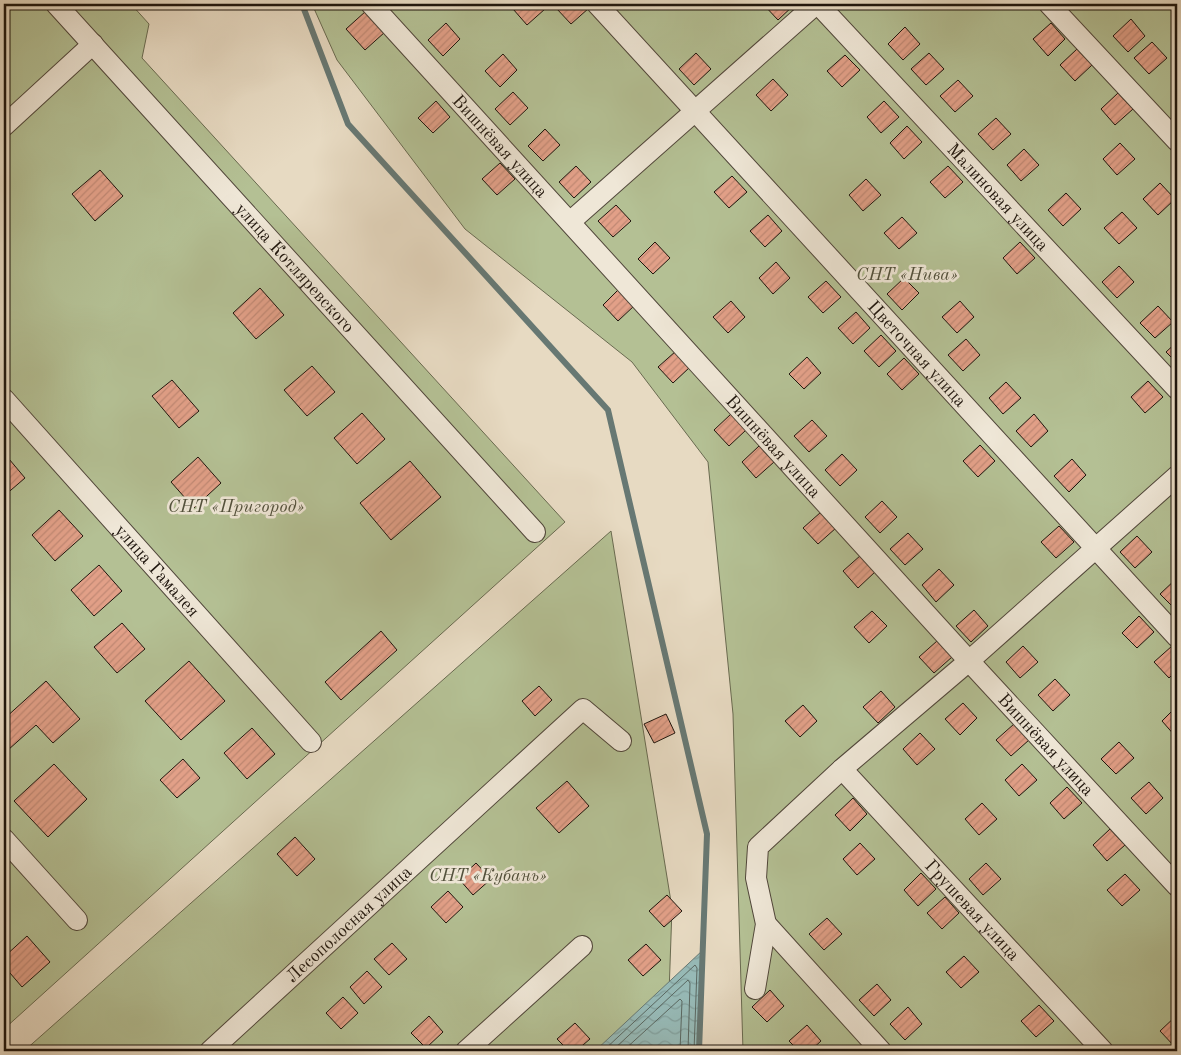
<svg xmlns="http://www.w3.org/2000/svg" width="1181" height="1055" font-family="'Old Standard TT',serif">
  <defs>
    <pattern id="water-waves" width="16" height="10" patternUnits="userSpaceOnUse" patternTransform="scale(1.25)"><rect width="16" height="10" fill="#97bab7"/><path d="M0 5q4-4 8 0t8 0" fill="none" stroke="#829f9c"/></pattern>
    <pattern id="building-hatch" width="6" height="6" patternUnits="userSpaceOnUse" patternTransform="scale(1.25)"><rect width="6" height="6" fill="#e2a088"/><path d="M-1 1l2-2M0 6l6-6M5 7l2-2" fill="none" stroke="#c18974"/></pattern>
  </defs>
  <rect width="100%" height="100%" fill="#e7dac2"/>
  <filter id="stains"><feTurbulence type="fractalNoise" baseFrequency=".004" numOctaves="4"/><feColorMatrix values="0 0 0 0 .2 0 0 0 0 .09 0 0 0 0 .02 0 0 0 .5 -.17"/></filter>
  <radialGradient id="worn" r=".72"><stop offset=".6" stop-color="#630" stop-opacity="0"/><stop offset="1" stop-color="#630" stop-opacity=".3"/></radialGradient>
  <g fill="#b4c094" stroke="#696a50">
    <polygon points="4,4 131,4 149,24 142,58 565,522 4,1029"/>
    <polygon points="312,4 1177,4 1177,1051 743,1051 733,714 708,462 632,362 465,229 337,60"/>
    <polygon points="611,531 672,908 667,1051 24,1051"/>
  </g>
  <polygon fill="url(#water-waves)" stroke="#677873" points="703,950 699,1051 595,1051"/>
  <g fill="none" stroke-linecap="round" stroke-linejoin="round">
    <g stroke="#5a6862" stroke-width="1">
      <polyline points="603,1051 695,965 697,968 694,1051"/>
      <polyline points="612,1051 688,980 690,983 688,1051"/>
      <polyline points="623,1051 680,999 682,1001 680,1051"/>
    </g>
    <polyline stroke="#677873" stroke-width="6" points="302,4 348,124 608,410 707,834 699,1051"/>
  </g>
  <g fill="url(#building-hatch)" stroke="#1e150d">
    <polygon points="518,4 540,4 545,9 527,25 513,9"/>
    <polygon points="561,4 585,4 589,8 571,24 556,8"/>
    <polygon points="763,4 795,4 778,20"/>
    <polygon points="366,11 385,32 365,50 346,29"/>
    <polygon points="1131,19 1145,36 1128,52 1113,36"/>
    <polygon points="446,23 460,39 443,56 428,40"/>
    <polygon points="1051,23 1065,39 1048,56 1033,39"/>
    <polygon points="905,27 920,44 903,60 888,44"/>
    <polygon points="1152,42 1167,58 1149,74 1134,58"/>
    <polygon points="1077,49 1092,65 1075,81 1060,65"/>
    <polygon points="696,53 711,69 694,85 679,69"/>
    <polygon points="929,53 944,69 926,85 911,69"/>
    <polygon points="503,54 517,70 500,87 485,71"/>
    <polygon points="845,55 860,70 842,87 827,71"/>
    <polygon points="773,79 788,95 771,111 756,95"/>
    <polygon points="958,80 973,96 955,112 940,96"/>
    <polygon points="513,92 528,108 510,125 495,109"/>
    <polygon points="1118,93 1133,109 1115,125 1101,109"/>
    <polygon points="436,101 450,117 433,133 418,118"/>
    <polygon points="884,101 899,117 881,133 867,117"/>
    <polygon points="996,118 1011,134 993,150 978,134"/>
    <polygon points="907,126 922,142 904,159 890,143"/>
    <polygon points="545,129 560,145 543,161 528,146"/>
    <polygon points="1120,143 1135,159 1117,175 1103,159"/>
    <polygon points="1024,149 1039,165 1021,181 1007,165"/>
    <polygon points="500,163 515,179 497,195 482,179"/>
    <polygon points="576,166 591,182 574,198 559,182"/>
    <polygon points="948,166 963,182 945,198 930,182"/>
    <polygon points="100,170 123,196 95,221 72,194"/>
    <polygon points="732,176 747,192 729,208 714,192"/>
    <polygon points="866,179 881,195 863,211 849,195"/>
    <polygon points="1160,183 1175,199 1158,215 1143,199"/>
    <polygon points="1066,193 1081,209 1063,226 1048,210"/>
    <polygon points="616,205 631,221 613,237 598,221"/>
    <polygon points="1122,212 1137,228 1119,244 1104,228"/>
    <polygon points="768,215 782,231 765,247 750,231"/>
    <polygon points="902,217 917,233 899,249 884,233"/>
    <polygon points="655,242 670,258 653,274 638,259"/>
    <polygon points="1020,242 1035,258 1017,274 1003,258"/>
    <polygon points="776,262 790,278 773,294 759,278"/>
    <polygon points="1119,266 1134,282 1117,298 1102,282"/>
    <polygon points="904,278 919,293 902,310 887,294"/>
    <polygon points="826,281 841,297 823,313 808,297"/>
    <polygon points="260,288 284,315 256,339 233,313"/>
    <polygon points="620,288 635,305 618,321 603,305"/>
    <polygon points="731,301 745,317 728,333 713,317"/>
    <polygon points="960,301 974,317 957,333 942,317"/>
    <polygon points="1158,306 1173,322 1155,338 1140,323"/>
    <polygon points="856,312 870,328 853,344 838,328"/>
    <polygon points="881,335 896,351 879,367 864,351"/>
    <polygon points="966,339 980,355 963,371 948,355"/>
    <polygon points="1177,342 1177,363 1166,352"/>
    <polygon points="676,351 690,367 673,383 658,367"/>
    <polygon points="807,357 821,373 804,389 789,374"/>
    <polygon points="904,358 919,374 902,390 887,374"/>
    <polygon points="312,366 335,392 307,416 284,390"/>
    <polygon points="172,380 199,411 179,428 152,396"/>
    <polygon points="1148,381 1163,397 1145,413 1131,397"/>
    <polygon points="1006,382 1021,398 1003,414 989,398"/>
    <polygon points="362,413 385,439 357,464 334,438"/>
    <polygon points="731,414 746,430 729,446 714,430"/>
    <polygon points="1034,414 1048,431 1031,447 1016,431"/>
    <polygon points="812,420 827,436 809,452 794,436"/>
    <polygon points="980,445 995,461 978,477 963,461"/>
    <polygon points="759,446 774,462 756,478 742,462"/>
    <polygon points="4,453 25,478 4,496"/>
    <polygon points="842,454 857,470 840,486 825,470"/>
    <polygon points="198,457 221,483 194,508 171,482"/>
    <polygon points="1072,459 1086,475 1069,492 1054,476"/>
    <polygon points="410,461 441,497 391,540 360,503"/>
    <polygon points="882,501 897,517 880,533 865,517"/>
    <polygon points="59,510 83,536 55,561 32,535"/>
    <polygon points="821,512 836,528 818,544 803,528"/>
    <polygon points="1059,526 1074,542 1056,558 1041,542"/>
    <polygon points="908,533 923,549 905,565 890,549"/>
    <polygon points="1137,536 1152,552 1135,568 1120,552"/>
    <polygon points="861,555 876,571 858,588 843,571"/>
    <polygon points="99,565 122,591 94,616 71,590"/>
    <polygon points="939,569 954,585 936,602 922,585"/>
    <polygon points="1177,578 1177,608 1175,609 1160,594"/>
    <polygon points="974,610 988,626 971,642 956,626"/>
    <polygon points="872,611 887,626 869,643 854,627"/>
    <polygon points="1139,616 1154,632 1137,648 1122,633"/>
    <polygon points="122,623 145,649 117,673 94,647"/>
    <polygon points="381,631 397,650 341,700 325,682"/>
    <polygon points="937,641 952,657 934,673 919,657"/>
    <polygon points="1023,646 1038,662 1020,678 1006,662"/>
    <polygon points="1172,646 1177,652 1177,670 1169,678 1154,662"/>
    <polygon points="189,661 225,701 181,740 145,701"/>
    <polygon points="1055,679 1070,695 1053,711 1038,695"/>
    <polygon points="46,681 80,719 53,743 36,725 8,750 4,745 4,719"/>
    <polygon points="539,686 552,700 535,716 522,701"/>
    <polygon points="881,691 895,707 878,723 863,707"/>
    <polygon points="963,703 977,718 960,735 945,719"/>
    <polygon points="803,705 817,721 800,737 785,721"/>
    <polygon points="1177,706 1177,736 1176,737 1162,721"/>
    <polygon points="666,714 675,733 654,743 644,724"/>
    <polygon points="1014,724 1029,740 1011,756 996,740"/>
    <polygon points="252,728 275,754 247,779 224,753"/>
    <polygon points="920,733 935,749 917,765 903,749"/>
    <polygon points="1119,742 1134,758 1116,774 1101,759"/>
    <polygon points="183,759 200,778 177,798 160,780"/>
    <polygon points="54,764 87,799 48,837 14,801"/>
    <polygon points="1022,764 1037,780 1019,796 1005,780"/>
    <polygon points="567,781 589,806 559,833 536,808"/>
    <polygon points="1149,782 1163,798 1146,814 1131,798"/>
    <polygon points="1067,787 1082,803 1064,819 1050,803"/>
    <polygon points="853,798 867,814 850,831 835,815"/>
    <polygon points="982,803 997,819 979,835 965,819"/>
    <polygon points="1110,829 1125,845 1107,861 1093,845"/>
    <polygon points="295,837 315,859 297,876 277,854"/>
    <polygon points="860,843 875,859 857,875 843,859"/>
    <polygon points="476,863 491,879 473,895 459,879"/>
    <polygon points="986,863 1001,879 983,895 969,879"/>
    <polygon points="921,873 936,889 918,906 904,890"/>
    <polygon points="1125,874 1140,890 1122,906 1107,890"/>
    <polygon points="448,891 463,907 446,923 431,907"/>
    <polygon points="667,895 682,911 664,927 649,911"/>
    <polygon points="945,897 959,913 942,929 927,913"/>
    <polygon points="827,918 842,934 824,950 809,934"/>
    <polygon points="27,936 50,962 22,987 4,966 4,957"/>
    <polygon points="392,943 407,959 389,975 374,959"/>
    <polygon points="646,944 661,960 643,976 628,960"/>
    <polygon points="964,956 979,972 961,988 946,972"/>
    <polygon points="367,971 382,987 364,1004 350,987"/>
    <polygon points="877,984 891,1000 874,1016 859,1000"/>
    <polygon points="770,990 784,1006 767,1022 752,1007"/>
    <polygon points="343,997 358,1013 341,1029 326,1013"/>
    <polygon points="1039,1005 1054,1021 1036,1037 1021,1021"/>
    <polygon points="908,1007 922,1024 905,1040 890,1024"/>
    <polygon points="1177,1015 1177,1045 1175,1047 1160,1031"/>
    <polygon points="429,1016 443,1032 426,1048 411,1033"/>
    <polygon points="575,1023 590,1039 576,1051 569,1051 557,1039"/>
    <polygon points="807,1025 821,1041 810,1051 799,1051 789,1041"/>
  </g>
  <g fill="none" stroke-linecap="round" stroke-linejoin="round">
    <defs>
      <g id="minor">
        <path id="s1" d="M56,4L535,532"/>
        <path id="s2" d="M371,4L969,661L1177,886"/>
        <path id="s3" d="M597,4L1177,637"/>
        <path id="s4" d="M818,4L1177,389"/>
        <polyline points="1049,4 1177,141"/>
        <polyline points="4,126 93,44"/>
        <polyline points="571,221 816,4"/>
        <path id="s5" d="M4,399L311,742"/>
        <path id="s6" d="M842,769L1103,1051"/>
        <polyline points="4,839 77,920"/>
        <polyline points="766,924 881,1051"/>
        <polyline points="755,989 766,924 756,878 758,847 842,769 969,661 1177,476"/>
        <path id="s7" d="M210,1051L583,709L621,741"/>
        <polyline points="466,1051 582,946"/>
      </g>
    </defs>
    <use href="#minor" stroke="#50463a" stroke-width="22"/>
    <use href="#minor" stroke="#efe7d7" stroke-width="20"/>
  </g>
  <g text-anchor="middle" stroke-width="5" stroke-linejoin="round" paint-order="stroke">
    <g font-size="18" fill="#1e150d" stroke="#efe7d7">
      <text dy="6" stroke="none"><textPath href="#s2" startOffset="192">Вишнёвая улица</textPath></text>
      <text dy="6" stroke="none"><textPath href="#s4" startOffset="264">Малиновая улица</textPath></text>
      <text dy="6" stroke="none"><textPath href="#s1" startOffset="356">улица Котляревского</textPath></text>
      <text dy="6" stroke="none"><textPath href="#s3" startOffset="474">Цветочная улица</textPath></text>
      <text dy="6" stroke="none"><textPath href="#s2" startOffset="598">Вишнёвая улица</textPath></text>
      <text dy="6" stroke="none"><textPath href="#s5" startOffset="230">улица Гамалея</textPath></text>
      <text dy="6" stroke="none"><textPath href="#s2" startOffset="1002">Вишнёвая улица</textPath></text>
      <text dy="6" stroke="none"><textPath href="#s6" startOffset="192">Грушевая улица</textPath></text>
      <text dy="6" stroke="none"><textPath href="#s7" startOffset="188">Лесополосная улица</textPath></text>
    </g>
    <g font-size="18" font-style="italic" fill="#52513c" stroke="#efe7d7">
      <text x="907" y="280">СНТ «Нива»</text>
      <text x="236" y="512">СНТ «Пригород»</text>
      <text x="488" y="881">СНТ «Кубань»</text>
    </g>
  </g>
  <rect width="1181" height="1055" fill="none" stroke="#e7dac2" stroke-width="20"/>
  <rect x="5" y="5" width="1171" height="1045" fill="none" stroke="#1e150d" stroke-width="2.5"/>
  <rect x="10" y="10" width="1161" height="1035" fill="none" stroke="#1e150d"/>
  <rect width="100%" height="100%" filter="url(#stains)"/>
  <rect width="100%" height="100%" fill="url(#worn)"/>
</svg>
